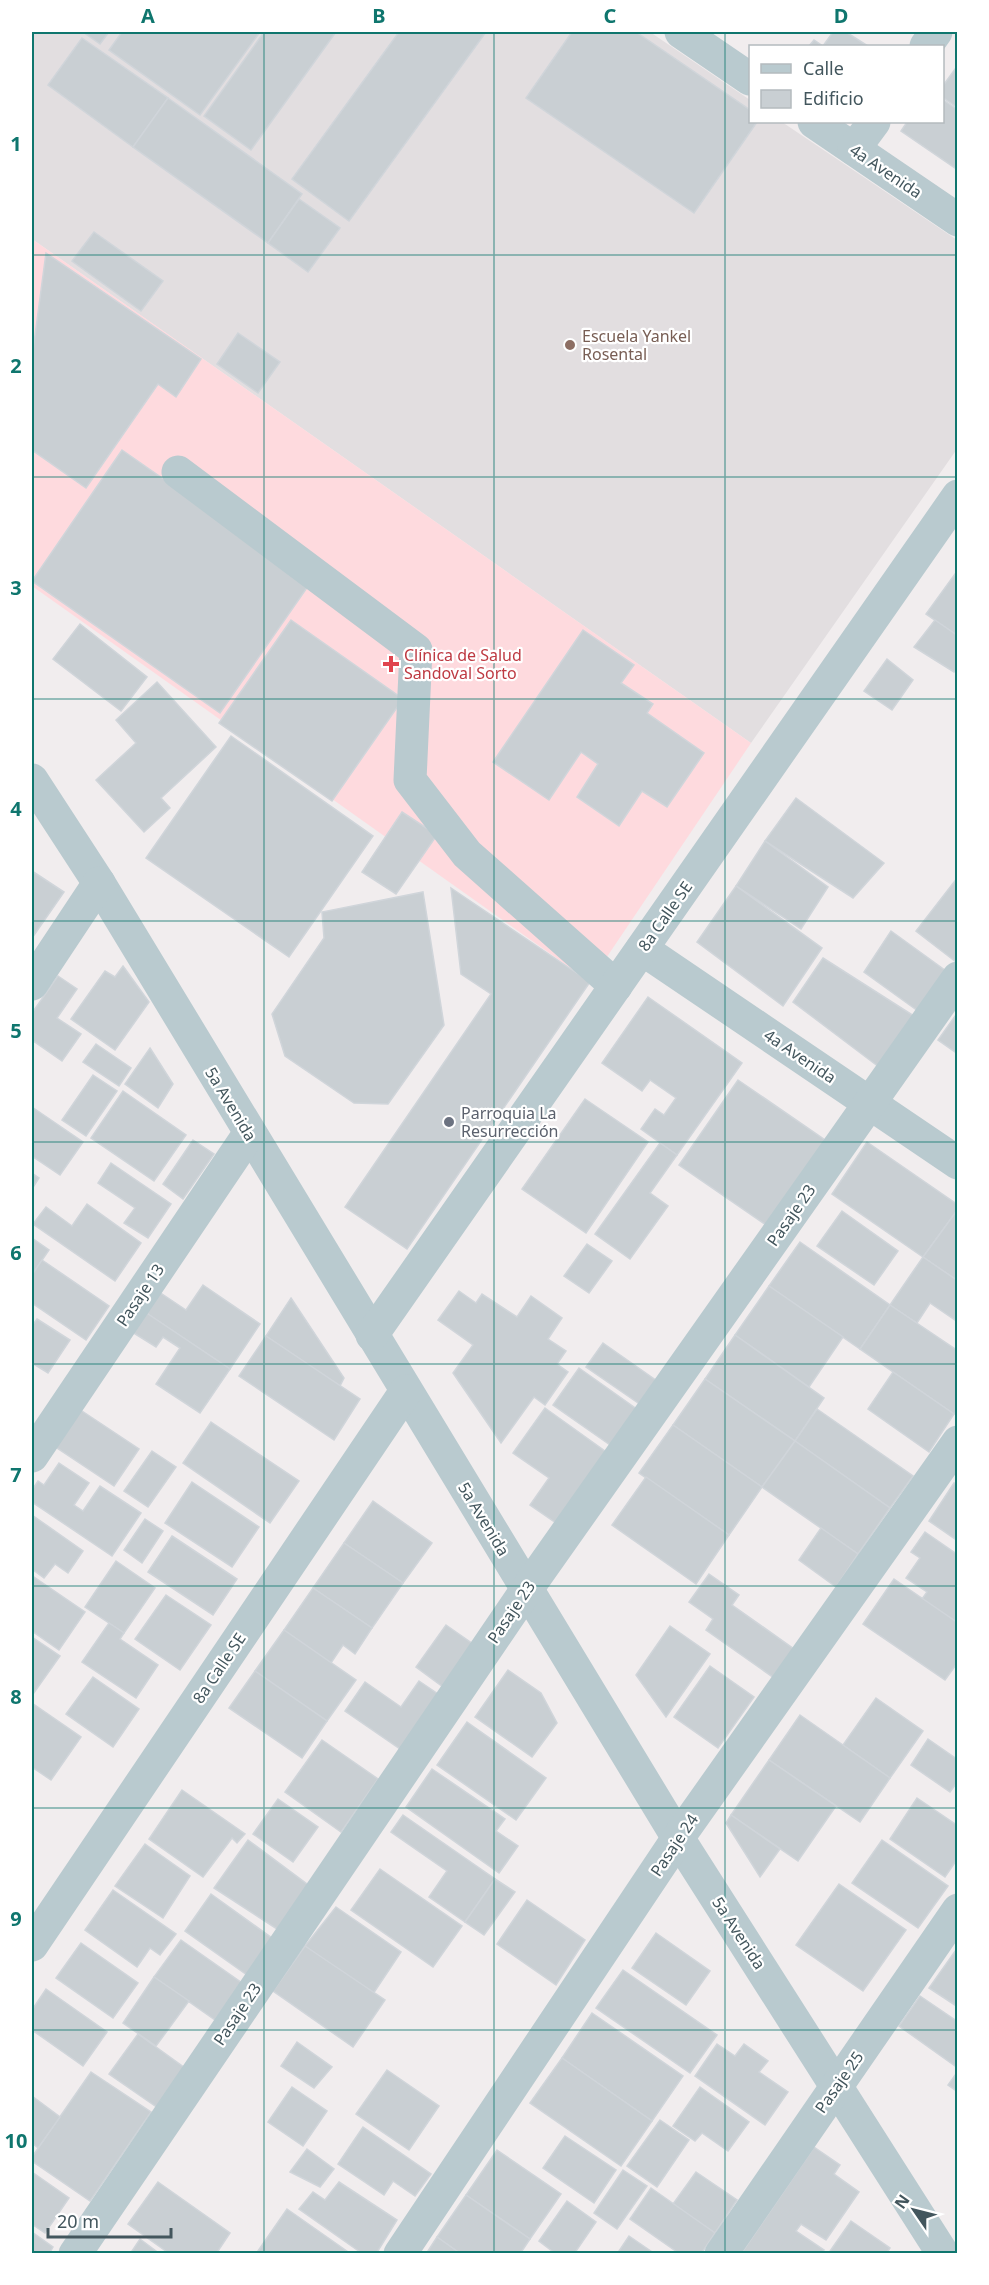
<svg xmlns="http://www.w3.org/2000/svg" width="989" height="2285" font-family="'Noto Sans',sans-serif">
  <rect width="100%" height="100%" fill="#f1edee"/>
  <polygon fill="#e2dee0" points="32,32 650,32 750,100 750,122 782,122 957,240 957,449 751,743 32,239"/>
  <polygon fill="#fedade" points="32,239 751,743 590,982 32,586"/>
  <g fill="#c9cfd3" stroke="#d0d5da" stroke-width="1.5">
    <polygon points="83,32 109,32 100,44"/>
    <polygon points="122,32 260,32 200,115 109,50"/>
    <polygon points="264,32 336,32 251,150 204,116"/>
    <polygon points="399,32 486,32 349,221 292,179"/>
    <polygon points="572,32 636,32 750,110 750,122 757,122 694,213 526,98"/>
    <polygon points="833,32 846,32 868,46 809,46 814,40 823,46"/>
    <polygon points="82,38 168,98 133,147 48,85"/>
    <polygon points="958,65 958,108 942,97 942,87"/>
    <polygon points="168,98 302,194 268,243 133,147"/>
    <polygon points="942,99 958,110 958,170 901,131 907,122 942,122"/>
    <polygon points="299,199 340,228 308,272 268,243"/>
    <polygon points="94,232 163,281 141,311 72,261"/>
    <polygon points="46,253 201,359 176,397 158,384 86,488 32,450 32,358"/>
    <polygon points="238,333 280,362 258,393 217,364"/>
    <polygon points="122,450 311,582 220,713 32,581"/>
    <polygon points="955,574 958,576 958,636 926,614"/>
    <polygon points="291,620 403,699 332,801 219,723"/>
    <polygon points="935,620 958,636 958,667 954,672 914,647"/>
    <polygon points="80,624 147,677 121,711 53,659"/>
    <polygon points="583,630 634,665 621,683 653,704 647,713 704,753 667,807 642,791 619,826 577,797 598,764 581,752 549,800 493,762"/>
    <polygon points="887,659 913,680 892,710 864,691"/>
    <polygon points="157,682 216,747 161,798 170,808 144,832 96,780 136,743 116,720"/>
    <polygon points="231,736 373,836 289,957 146,858"/>
    <polygon points="796,798 884,863 853,898 765,841"/>
    <polygon points="402,812 437,835 396,894 362,872"/>
    <polygon points="765,841 828,887 801,929 736,886"/>
    <polygon points="32,871 64,892 32,938"/>
    <polygon points="958,877 958,959 956,962 916,931"/>
    <polygon points="736,886 822,948 783,1006 697,942"/>
    <polygon points="451,888 590,982 407,1249 345,1207 491,994 461,974"/>
    <polygon points="423,892 444,1025 388,1104 354,1103 285,1056 272,1014 324,938 322,912"/>
    <polygon points="891,931 946,971 918,1011 864,972"/>
    <polygon points="823,958 914,1016 879,1067 793,1002"/>
    <polygon points="123,966 149,1002 115,1050 71,1019 105,971 115,977"/>
    <polygon points="58,976 77,989 57,1018 81,1034 62,1061 32,1040 32,1013"/>
    <polygon points="648,997 742,1063 677,1155 641,1129 655,1109 664,1115 676,1098 650,1080 642,1091 602,1063"/>
    <polygon points="958,1012 958,1054 938,1040"/>
    <polygon points="96,1044 131,1068 119,1086 83,1062"/>
    <polygon points="150,1048 173,1084 158,1108 125,1084"/>
    <polygon points="93,1075 117,1091 86,1136 62,1120"/>
    <polygon points="738,1080 828,1142 769,1227 679,1165"/>
    <polygon points="123,1091 186,1135 154,1181 91,1138"/>
    <polygon points="585,1099 648,1142 586,1233 522,1189"/>
    <polygon points="32,1107 83,1142 60,1175 32,1156"/>
    <polygon points="193,1140 214,1154 183,1199 163,1184"/>
    <polygon points="867,1142 958,1205 958,1209 923,1257 832,1194"/>
    <polygon points="660,1143 677,1155 650,1193 668,1206 630,1259 595,1234"/>
    <polygon points="111,1163 171,1204 148,1238 124,1223 135,1208 98,1183"/>
    <polygon points="32,1173 39,1178 32,1189"/>
    <polygon points="87,1204 141,1243 115,1281 33,1224 46,1207 72,1226"/>
    <polygon points="958,1209 958,1281 923,1257"/>
    <polygon points="842,1211 898,1251 874,1285 817,1246"/>
    <polygon points="32,1238 49,1250 32,1275"/>
    <polygon points="800,1242 890,1305 860,1349 769,1286"/>
    <polygon points="587,1244 612,1261 589,1293 564,1276"/>
    <polygon points="923,1257 958,1281 958,1322 930,1303 917,1323 890,1305"/>
    <polygon points="42,1260 109,1306 86,1340 32,1303 32,1275"/>
    <polygon points="203,1285 260,1324 230,1369 145,1312 159,1292 186,1310"/>
    <polygon points="769,1286 843,1337 809,1387 735,1335"/>
    <polygon points="459,1291 476,1303 482,1294 517,1317 531,1296 562,1318 548,1339 566,1351 557,1364 568,1372 545,1405 534,1397 501,1443 453,1373 473,1345 438,1320"/>
    <polygon points="291,1298 344,1378 340,1386 266,1336"/>
    <polygon points="890,1305 958,1351 958,1410 954,1414 860,1349"/>
    <polygon points="145,1312 230,1369 200,1413 156,1384 180,1348 163,1337 156,1347 132,1332"/>
    <polygon points="37,1319 70,1340 48,1373 32,1363 32,1326"/>
    <polygon points="735,1335 824,1398 795,1441 705,1379"/>
    <polygon points="266,1336 360,1399 334,1440 239,1376"/>
    <polygon points="603,1343 657,1381 641,1405 586,1367"/>
    <polygon points="579,1368 638,1410 613,1447 553,1405"/>
    <polygon points="893,1372 954,1414 929,1452 868,1409"/>
    <polygon points="705,1379 795,1441 762,1487 673,1425"/>
    <polygon points="545,1408 609,1454 559,1525 530,1505 549,1478 513,1453"/>
    <polygon points="79,1409 139,1449 114,1486 54,1446"/>
    <polygon points="817,1409 913,1476 890,1508 795,1441"/>
    <polygon points="211,1422 299,1481 270,1523 183,1463"/>
    <polygon points="673,1425 762,1487 729,1535 639,1473"/>
    <polygon points="795,1441 890,1508 858,1554 762,1487"/>
    <polygon points="152,1451 176,1467 148,1507 124,1491"/>
    <polygon points="59,1463 89,1483 74,1505 83,1511 100,1486 141,1513 112,1556 32,1502 32,1490 38,1481 44,1485"/>
    <polygon points="646,1477 729,1535 696,1584 612,1525"/>
    <polygon points="192,1482 259,1527 232,1567 165,1523"/>
    <polygon points="954,1483 958,1485 958,1541 929,1521"/>
    <polygon points="373,1501 432,1543 403,1583 344,1543"/>
    <polygon points="32,1515 83,1551 68,1573 55,1564 44,1578 32,1569"/>
    <polygon points="145,1519 163,1531 142,1563 124,1550"/>
    <polygon points="821,1528 858,1554 836,1587 799,1560"/>
    <polygon points="925,1532 958,1555 958,1623 922,1599 927,1592 906,1578 920,1558 911,1552"/>
    <polygon points="172,1536 237,1579 213,1615 148,1572"/>
    <polygon points="344,1543 403,1583 372,1628 313,1588"/>
    <polygon points="116,1561 155,1588 124,1633 85,1607"/>
    <polygon points="709,1574 739,1595 732,1605 794,1649 774,1678 706,1630 713,1619 689,1602"/>
    <polygon points="34,1577 85,1612 59,1650 32,1631 32,1581"/>
    <polygon points="894,1579 958,1623 958,1662 945,1680 863,1624"/>
    <polygon points="313,1588 372,1628 355,1654 343,1645 331,1663 284,1630"/>
    <polygon points="166,1595 211,1625 180,1670 135,1639"/>
    <polygon points="109,1623 124,1633 120,1639 158,1665 136,1698 82,1662"/>
    <polygon points="446,1625 473,1644 443,1687 416,1667"/>
    <polygon points="670,1626 710,1654 666,1717 636,1675"/>
    <polygon points="284,1630 356,1680 327,1721 255,1671"/>
    <polygon points="32,1637 60,1656 33,1694 32,1693"/>
    <polygon points="710,1666 754,1697 718,1748 674,1717"/>
    <polygon points="508,1670 541,1693 557,1723 532,1757 475,1717"/>
    <polygon points="255,1671 327,1721 302,1758 229,1708"/>
    <polygon points="93,1677 139,1709 113,1747 66,1714"/>
    <polygon points="419,1681 438,1694 400,1749 345,1711 365,1682 401,1707"/>
    <polygon points="876,1698 923,1731 890,1778 843,1745"/>
    <polygon points="32,1703 81,1737 51,1780 32,1767"/>
    <polygon points="800,1715 890,1778 860,1822 769,1760"/>
    <polygon points="467,1722 546,1778 516,1820 437,1765"/>
    <polygon points="928,1739 958,1760 958,1781 950,1792 911,1765"/>
    <polygon points="322,1740 378,1779 341,1832 285,1792"/>
    <polygon points="769,1760 836,1806 798,1861 731,1815"/>
    <polygon points="432,1769 505,1819 496,1831 518,1846 499,1873 406,1807"/>
    <polygon points="182,1790 245,1834 237,1843 232,1838 203,1877 149,1839"/>
    <polygon points="917,1798 958,1826 958,1858 945,1877 890,1839"/>
    <polygon points="278,1799 318,1827 293,1862 253,1834"/>
    <polygon points="403,1815 495,1879 465,1922 429,1897 447,1871 391,1832"/>
    <polygon points="731,1815 780,1849 760,1877 726,1823"/>
    <polygon points="248,1840 311,1887 280,1931 214,1888"/>
    <polygon points="882,1840 948,1886 918,1928 852,1883"/>
    <polygon points="145,1844 190,1876 163,1918 115,1886"/>
    <polygon points="380,1869 462,1926 433,1967 351,1910"/>
    <polygon points="495,1879 515,1892 484,1935 465,1922"/>
    <polygon points="839,1884 906,1930 863,1991 796,1945"/>
    <polygon points="113,1890 176,1934 160,1955 150,1948 137,1967 85,1930"/>
    <polygon points="211,1894 272,1938 247,1975 185,1931"/>
    <polygon points="527,1900 585,1940 556,1985 497,1944"/>
    <polygon points="336,1907 401,1952 373,1994 305,1946"/>
    <polygon points="656,1933 710,1971 686,2005 632,1968"/>
    <polygon points="181,1940 242,1983 215,2020 154,1977"/>
    <polygon points="81,1943 138,1983 113,2018 56,1978"/>
    <polygon points="305,1946 385,2000 353,2047 273,1991"/>
    <polygon points="958,1947 958,2007 929,1988"/>
    <polygon points="623,1970 717,2035 690,2073 596,2008"/>
    <polygon points="154,1977 189,2001 156,2046 123,2023"/>
    <polygon points="46,1989 107,2032 83,2066 32,2030 32,2010"/>
    <polygon points="920,1996 958,2022 958,2068 899,2026"/>
    <polygon points="592,2013 683,2076 652,2121 562,2058"/>
    <polygon points="138,2034 185,2068 158,2108 109,2074"/>
    <polygon points="297,2042 332,2067 314,2088 281,2066"/>
    <polygon points="717,2044 735,2056 744,2044 768,2061 759,2072 788,2092 765,2125 695,2076"/>
    <polygon points="562,2058 652,2121 621,2166 530,2103"/>
    <polygon points="387,2070 439,2106 409,2150 356,2114"/>
    <polygon points="958,2071 958,2092 948,2085"/>
    <polygon points="91,2072 151,2112 90,2201 32,2161 32,2157"/>
    <polygon points="292,2087 327,2111 303,2146 268,2122"/>
    <polygon points="700,2087 749,2122 728,2151 702,2133 695,2141 673,2126"/>
    <polygon points="32,2096 60,2117 38,2148 32,2143"/>
    <polygon points="660,2120 689,2140 657,2187 627,2166"/>
    <polygon points="363,2127 431,2174 415,2196 393,2181 384,2195 338,2164"/>
    <polygon points="565,2136 616,2170 594,2203 543,2168"/>
    <polygon points="814,2147 840,2165 834,2174 859,2192 826,2240 801,2224 796,2231 824,2250 821,2254 741,2254"/>
    <polygon points="307,2149 334,2169 320,2187 290,2172"/>
    <polygon points="497,2150 561,2194 530,2239 466,2195"/>
    <polygon points="623,2170 647,2186 617,2229 594,2213"/>
    <polygon points="32,2172 69,2198 45,2233 32,2224"/>
    <polygon points="696,2172 737,2200 715,2233 673,2204"/>
    <polygon points="158,2182 230,2233 216,2254 170,2254 128,2224"/>
    <polygon points="339,2182 397,2220 376,2254 363,2254 299,2209 313,2192 325,2200"/>
    <polygon points="651,2188 715,2233 701,2254 680,2254 630,2219"/>
    <polygon points="466,2195 530,2239 520,2254 461,2254 437,2237"/>
    <polygon points="567,2201 596,2222 574,2254 556,2254 539,2241"/>
    <polygon points="287,2209 351,2254 261,2254 258,2251"/>
    <polygon points="851,2221 890,2248 886,2254 828,2254"/>
    <polygon points="32,2232 53,2247 49,2254 32,2254"/>
    <polygon points="629,2236 655,2254 617,2254"/>
    <polygon points="437,2237 461,2254 426,2254"/>
    <polygon points="140,2239 160,2254 130,2254"/>
  </g>
  <g fill="none" stroke-linecap="round" stroke-linejoin="round">
    <g stroke="#b9cacf" stroke-width="33">
      <polyline points="681,32 750,79"/>
      <polyline points="926,46 936,32"/>
      <polyline points="814,122 958,220"/>
      <polyline points="854,149 874,122"/>
      <polyline points="178,472 416,650 410,780 467,854 616,986"/>
      <polyline points="32,780 99,883 678,1838 943,2254"/>
      <polyline points="642,949 958,1163"/>
      <polyline points="32,984 99,883"/>
      <polyline points="372,1335 958,496"/>
      <polyline points="32,1456 249,1134"/>
      <polyline points="32,1945 406,1391"/>
      <polyline points="75,2254 527,1589 958,978"/>
      <polyline points="400,2254 678,1838 958,1442"/>
      <polyline points="721,2254 958,1910"/>
    </g>
  </g>
  <path fill="none" stroke="#0f766e" stroke-width="1.5" stroke-opacity="0.55" d="M264,32V2254M494,32V2254M725,32V2254M32,255H958M32,477H958M32,699H958M32,921H958M32,1142H958M32,1364H958M32,1586H958M32,1808H958M32,2030H958"/>
  <circle fill="#8d6e63" stroke="#fff" stroke-width="2" cx="570" cy="345" r="6"/>
  <path fill="#e0444e" stroke="#fff" stroke-width="2" d="M388 655h6v6h6v6h-6v6h-6v-6h-6v-6h6z"/>
  <circle fill="#6b7280" stroke="#fff" stroke-width="2" cx="449" cy="1122" r="6"/>
  <g text-anchor="middle" stroke-width="4.5" stroke-linejoin="round" paint-order="stroke">
    <g font-size="16" fill="#43565d" stroke="#fff">
      <text transform="translate(886 171) rotate(34)" y="6">4a Avenida</text>
      <text transform="translate(665 916) rotate(-55)" y="6">8a Calle SE</text>
      <text transform="translate(800 1056) rotate(34)" y="6">4a Avenida</text>
      <text transform="translate(231 1104) rotate(59)" y="6">5a Avenida</text>
      <text transform="translate(791 1215) rotate(-55)" y="6">Pasaje 23</text>
      <text transform="translate(140 1295) rotate(-56)" y="6">Pasaje 13</text>
      <text transform="translate(484 1519) rotate(59)" y="6">5a Avenida</text>
      <text transform="translate(511 1612) rotate(-56)" y="6">Pasaje 23</text>
      <text transform="translate(219 1668) rotate(-56)" y="6">8a Calle SE</text>
      <text transform="translate(674 1845) rotate(-56)" y="6">Pasaje 24</text>
      <text transform="translate(739 1933) rotate(57)" y="6">5a Avenida</text>
      <text transform="translate(237 2014) rotate(-56)" y="6">Pasaje 23</text>
      <text transform="translate(839 2082) rotate(-55)" y="6">Pasaje 25</text>
    </g>
    <g font-size="16" fill="#785e54" stroke="#fff" text-anchor="start">
      <text x="582" y="342">Escuela Yankel<tspan x="582" dy="18">Rosental</tspan></text>
    </g>
    <g font-size="16" fill="#be3a42" stroke="#fff" text-anchor="start">
      <text x="404" y="661">Clínica de Salud<tspan x="404" dy="18">Sandoval Sorto</tspan></text>
    </g>
    <g font-size="16" fill="#5b616d" stroke="#fff" text-anchor="start">
      <text x="461" y="1119">Parroquia La<tspan x="461" dy="18">Resurrección</tspan></text>
    </g>
  </g>
  <rect width="989" height="2285" fill="none" stroke="#ffffff" stroke-width="66"/>
  <rect x="749" y="45" width="195" height="78" fill="#ffffff" stroke="#b4bbbe" stroke-width="1.5"/>
  <rect x="761" y="64" width="30" height="9" fill="#b9cacf" stroke="#b4bbbe" stroke-width="1.5"/>
  <text x="803" y="75" font-size="18" fill="#43565d">Calle</text>
  <rect x="761" y="90" width="30" height="18" fill="#c9cfd3" stroke="#b4bbbe" stroke-width="1.5"/>
  <text x="803" y="105" font-size="18" fill="#43565d">Edificio</text>
  <g transform="translate(914 2210) rotate(305)" stroke="#ffffff" stroke-width="4.5" paint-order="stroke">
  <path d="M0-4.5L10 22L0 15L-10 22Z" fill="#43565d"/>
  <text y="-9" font-size="16" font-weight="bold" text-anchor="middle" fill="#43565d">N</text>
  </g>
  <path d="M48 2228v9h123v-9" fill="none" stroke="#43565d" stroke-width="3"/>
  <text x="57" y="2228" font-size="18" fill="#43565d" stroke="#ffffff" stroke-width="4.5" paint-order="stroke">20 m</text>
  <rect x="33" y="33" width="923" height="2219" fill="none" stroke="#0f766e" stroke-width="2"/>
  <g font-size="20" text-anchor="middle" font-weight="bold" fill="#0f766e">
    <text x="148" y="23">A</text>
    <text x="379" y="23">B</text>
    <text x="610" y="23">C</text>
    <text x="841" y="23">D</text>
    <text x="16" y="151">1</text>
    <text x="16" y="373">2</text>
    <text x="16" y="595">3</text>
    <text x="16" y="816">4</text>
    <text x="16" y="1038">5</text>
    <text x="16" y="1260">6</text>
    <text x="16" y="1482">7</text>
    <text x="16" y="1704">8</text>
    <text x="16" y="1926">9</text>
    <text x="16" y="2148">10</text>
  </g>
</svg>
